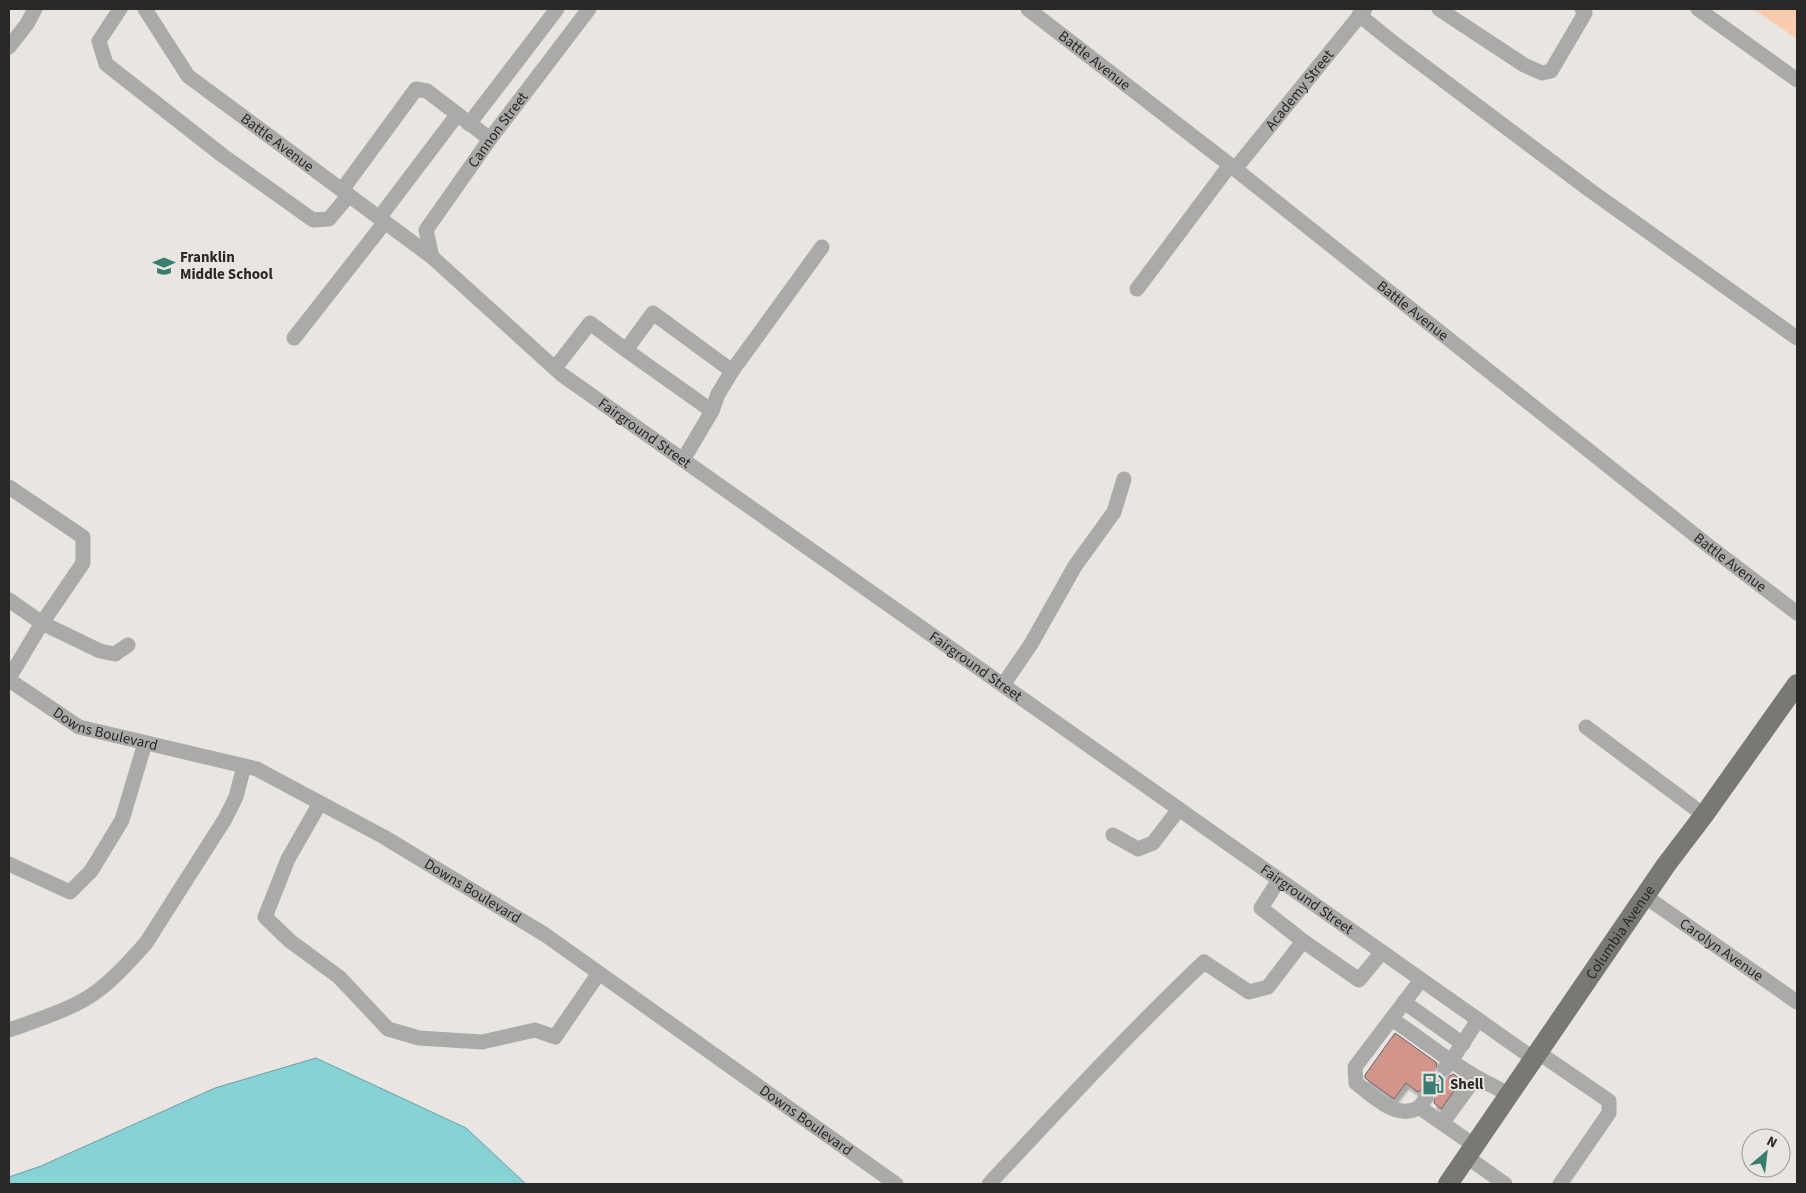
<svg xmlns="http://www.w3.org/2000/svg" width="1806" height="1193" font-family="'Source Sans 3',sans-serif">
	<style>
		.grass { fill: #f9ccae }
		.water { fill: #86d2d5; stroke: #6a9fa1 }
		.building { fill: #d2958b; stroke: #676362; filter: url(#shadow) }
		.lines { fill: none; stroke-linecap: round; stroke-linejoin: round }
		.minor-tunnel { stroke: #c2bfbd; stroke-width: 15; stroke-dasharray: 15 8; stroke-linecap: butt }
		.minor { stroke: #aaaaa8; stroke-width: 15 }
		.major { stroke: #787875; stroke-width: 20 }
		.labels { text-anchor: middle; stroke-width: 4; stroke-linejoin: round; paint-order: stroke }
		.street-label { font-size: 15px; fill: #2a2827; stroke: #e8e5e3 }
		.poi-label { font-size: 15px; font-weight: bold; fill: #2a2827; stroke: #e8e5e3; text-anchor: start }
	</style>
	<defs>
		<filter id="shadow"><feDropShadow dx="3" dy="5.5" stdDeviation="1" flood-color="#0004"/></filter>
	</defs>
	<rect width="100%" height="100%" fill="#e8e5e3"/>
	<path class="grass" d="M1753 9H1797V39Z"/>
	<path class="water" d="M316 1058 466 1128 526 1184H9V1177L41 1166 215 1088Z"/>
	<path class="building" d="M1395 1033 1437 1063 1436 1071 1439 1075 1448 1077 1453 1074 1462 1080 1441 1109 1434 1103 1435 1094 1428 1089H1422L1418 1092 1406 1083 1394 1099 1365 1078V1075Z"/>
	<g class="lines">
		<path class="minor-tunnel" d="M1426 1098 1445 1068"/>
		<g class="minor">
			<path d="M120 9 99 41 106 64 222 155 313 220 329 219 349 195"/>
			<path id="s1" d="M145 9 188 76 432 257 561 374 1534 1059"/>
			<path id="s2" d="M1028 9 1230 165 1710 547 1797 613"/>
			<path d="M1439 9 1524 65 1542 73 1551 71 1585 13 1582 9"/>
			<path d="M1698 9 1797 80"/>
			<path d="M1359 15 1395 44 1591 191 1797 338"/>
			<path d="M9 47 27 24 35 9"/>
			<path d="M469 124 557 9"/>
			<path id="s3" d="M1235 169 1365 9"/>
			<path d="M342 190 416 89 427 91 490 139"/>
			<path d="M379 218 457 115"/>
			<path id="s4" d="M432 257 426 230 490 139 589 9"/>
			<path d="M1137 289 1230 165"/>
			<path d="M294 338 385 222"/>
			<path d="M626 350 712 411"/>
			<path d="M555 368 590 323 626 350 653 313 732 371"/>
			<path d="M683 460 712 411 718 394 732 371 822 247"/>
			<path d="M9 487 83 537V563L42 623 100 651 115 654 128 645"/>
			<path d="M9 600 42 623 9 678"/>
			<path id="s5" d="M9 680 79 727 257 769 384 837 544 934 896 1184"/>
			<path d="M1003 685 1031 644 1075 566 1114 512 1124 479"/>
			<path d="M1586 727 1704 815"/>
			<path d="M320 803 288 859 265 917 290 941 339 977 388 1029 419 1038 482 1042 535 1030 555 1037 599 973"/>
			<path d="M1113 835 1138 849 1153 843 1179 809"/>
			<path d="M9 864 70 892 91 871 122 820 145 743"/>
			<path id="s6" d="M1646 897 1797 1002"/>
			<path d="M1303 941 1359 980 1382 952"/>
			<path d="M1421 980 1355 1067 1356 1083C1372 1095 1398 1122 1419 1107 1422 1105 1424 1100 1426 1098"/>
			<path d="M1404 1002 1463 1044"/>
			<path d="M1392 1019 1451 1061 1445 1068"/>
			<path d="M9 1030C37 1020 77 1008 100 989 117 976 132 959 146 943L225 819 236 797 244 766"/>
			<path d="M1539 1053 1609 1101V1113L1560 1184"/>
			<path d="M1476 1077 1451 1061 1478 1020"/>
			<path d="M1419 1107 1475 1146"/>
			<path d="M1443 1122 1476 1077 1510 1095"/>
			<path d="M1467 1157 1505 1184"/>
			<path d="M989 1184C1059 1109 1129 1033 1204 962L1249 992 1268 987 1303 941 1261 908 1279 880"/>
		</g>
		<path class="major" id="s7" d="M1448 1184 1666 865 1704 815 1797 684"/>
	</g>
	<defs>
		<g id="school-bare" transform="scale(1.725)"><path d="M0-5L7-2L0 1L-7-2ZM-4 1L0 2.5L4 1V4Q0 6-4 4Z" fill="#397d70" stroke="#e8e5e3" stroke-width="2.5" paint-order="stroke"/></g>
		<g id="fuel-bare" transform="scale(1.725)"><path d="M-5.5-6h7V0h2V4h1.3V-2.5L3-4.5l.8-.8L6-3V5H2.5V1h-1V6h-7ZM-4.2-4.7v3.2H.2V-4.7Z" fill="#397d70" stroke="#e8e5e3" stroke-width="2.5" paint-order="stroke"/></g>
	</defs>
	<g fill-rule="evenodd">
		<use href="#school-bare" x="164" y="266"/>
		<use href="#fuel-bare" x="1433" y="1084"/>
	</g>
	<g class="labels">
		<g class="street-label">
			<text dy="5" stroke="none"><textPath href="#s2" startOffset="84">Battle Avenue</textPath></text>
			<text dy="5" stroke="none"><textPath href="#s3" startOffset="102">Academy Street</textPath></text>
			<text dy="5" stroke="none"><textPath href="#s4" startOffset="151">Cannon Street</textPath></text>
			<text dy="5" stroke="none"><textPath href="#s1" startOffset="191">Battle Avenue</textPath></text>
			<text dy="5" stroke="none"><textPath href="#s2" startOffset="489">Battle Avenue</textPath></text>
			<text dy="5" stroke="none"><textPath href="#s1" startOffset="660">Fairground Street</textPath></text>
			<text dy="5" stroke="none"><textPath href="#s2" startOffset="894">Battle Avenue</textPath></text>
			<text dy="5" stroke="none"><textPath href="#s1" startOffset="1065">Fairground Street</textPath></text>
			<text dy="5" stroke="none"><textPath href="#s5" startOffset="110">Downs Boulevard</textPath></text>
			<text dy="5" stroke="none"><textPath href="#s5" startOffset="515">Downs Boulevard</textPath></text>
			<text dy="5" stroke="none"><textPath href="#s1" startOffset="1470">Fairground Street</textPath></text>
			<text dy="5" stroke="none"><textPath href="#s7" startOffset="305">Columbia Avenue</textPath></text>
			<text dy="5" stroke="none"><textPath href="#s6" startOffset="92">Carolyn Avenue</textPath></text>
			<text dy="5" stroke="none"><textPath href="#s5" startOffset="920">Downs Boulevard</textPath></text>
		</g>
		<g class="poi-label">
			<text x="180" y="262">Franklin<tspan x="180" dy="17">Middle School</tspan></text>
			<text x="1450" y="1089">Shell</text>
		</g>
	</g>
	<rect width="1806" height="1193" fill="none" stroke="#2a2827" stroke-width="20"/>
	<g transform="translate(1766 1153) rotate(28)"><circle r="24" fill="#e8e5e3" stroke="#9c9998"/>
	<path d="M0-4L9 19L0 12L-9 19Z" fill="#397d70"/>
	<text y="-8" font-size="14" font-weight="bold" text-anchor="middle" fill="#2a2827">N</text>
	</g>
</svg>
